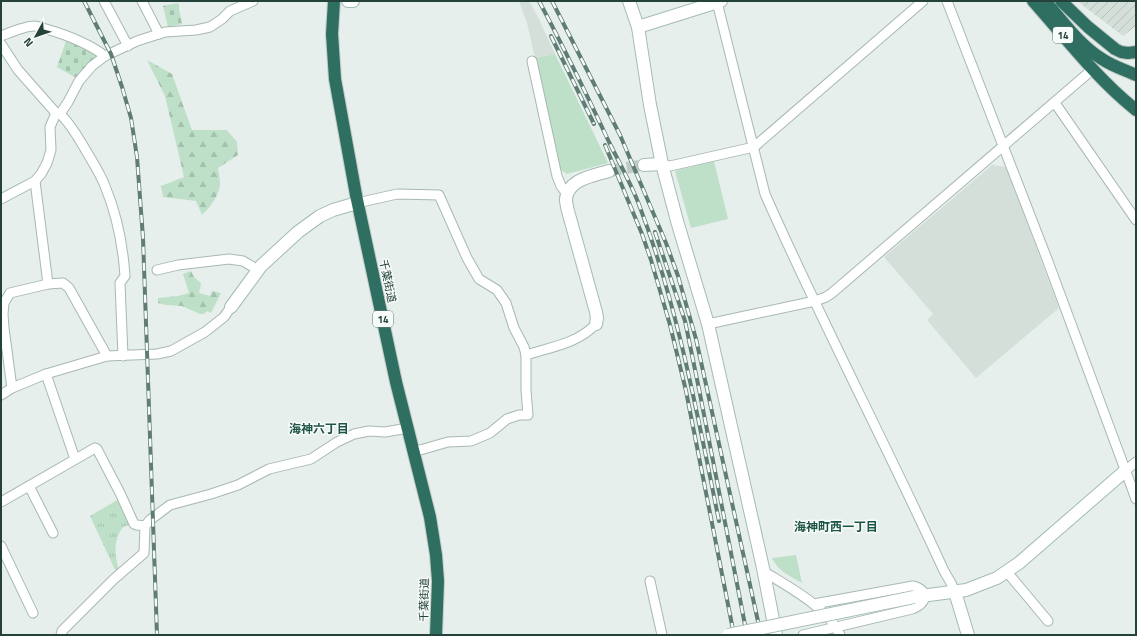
<svg xmlns="http://www.w3.org/2000/svg" width="1137" height="636" font-family="'Titillium Web','Noto Sans JP',sans-serif">
	<style>
		.built { fill: #d4dfda }
		.industrial { fill: url(#industrial-furrows) }
		.grass { fill: #bfe0c8 }
		.forest { fill: url(#forest-firs) }
		.cemetery { fill: url(#cemetery-stones) }
		.park { fill: url(#park-tufts) }
		.lines { fill: none; stroke-linecap: round; stroke-linejoin: round }
		.secondary-tunnel { stroke: #bfccc8; stroke-width: 12; stroke-dasharray: 12 6; stroke-linecap: butt }
		.street-casing { stroke: #a8b8b2; stroke-width: 11 }
		.secondary-casing { stroke: #a4bbb3; stroke-width: 14 }
		.highway-casing { stroke: #c2cac8; stroke-width: 14 }
		.street { stroke: #fff; stroke-width: 9 }
		.secondary { stroke: #fff; stroke-width: 12 }
		.highway { stroke: #2f6f62; stroke-width: 12 }
		.rail-casing { stroke: #5f7d75; stroke-width: 4 }
		.rail { stroke: #f7fbf9; stroke-width: 2.5; stroke-dasharray: 8; stroke-linecap: butt }
		.secondary-bridge-casing { stroke: #a4bbb3; stroke-width: 14; stroke-linecap: butt }
		.secondary-bridge { stroke: #fff; stroke-width: 12 }
		.labels { text-anchor: middle; stroke-width: 3; stroke-linejoin: round; paint-order: stroke }
		.shield { fill: #f7fbf9; stroke: #637a73; stroke-width: 1 }
		.shield-label { font-size: 10px; font-weight: bold; fill: #24423a }
		.street-label { font-size: 11px; fill: #24423a; stroke: #f7fbf9 }
		.neighbourhood-label { font-size: 12px; font-weight: bold; fill: #1f5548; stroke: #f7fbf9 }
	</style>
	<defs>
		<pattern id="industrial-furrows" width="10" height="10" patternUnits="userSpaceOnUse"><rect width="10" height="10" fill="#d4dfda"/><path d="M-1 1l2-2M0 10L10 0M9 11l2-2" fill="none" stroke="#b6c1bc"/></pattern>
		<pattern id="forest-firs" width="22" height="20" patternUnits="userSpaceOnUse"><rect width="22" height="20" fill="#bfe0c8"/><path d="M5 1l3.5 6h-7zM16 11l3.5 6h-7z" fill="#a4c1ad"/></pattern>
		<pattern id="cemetery-stones" width="16" height="16" patternUnits="userSpaceOnUse"><rect width="16" height="16" fill="#bfe0c8"/><path d="M2 7V4a2 2 0 0 1 4 0v3zM10 15v-3a2 2 0 0 1 4 0v3z" fill="#a4c1ad"/></pattern>
		<pattern id="park-tufts" width="24" height="20" patternUnits="userSpaceOnUse"><rect width="24" height="20" fill="#bfe0c8"/><path d="M3 7l-1-3M5 7V3M7 7l1-3M15 17l-1-3M17 17v-4M19 17l1-3" fill="none" stroke="#a4c1ad"/></pattern>
	</defs>
	<rect width="100%" height="100%" fill="#e6efeb"/>
	<g class="built">
		<path d="M519 1H529L538 17 555 54 535 58 527 23Z"/>
		<path d="M992 165 1006 167 1059 308 976 378 927 320 933 314 884 257Z"/>
	</g>
	<path class="industrial" d="M1077 1H1136V26L1123 36Z"/>
	<g class="grass">
		<path d="M555 54 608 163 567 174 559 169 535 58Z"/>
		<path d="M714 161 728 219 691 228 675 171Z"/>
		<path d="M796 555 802 583C790 576 778 571 772 558Z"/>
	</g>
	<g class="forest">
		<path d="M147 60 172 74 192 130H227L237 142 238 155 218 168C219 174 220 179 220 185 219 195 210 208 202 215L196 201 163 197 161 186 184 177 165 96Z"/>
		<path d="M191 271 194 277 201 283 199 293 210 296 212 291 221 293 211 313 207 311 204 314H200L182 306 166 305 158 303V298L178 296 189 293 183 274Z"/>
	</g>
	<g class="cemetery">
		<path d="M178 3 182 24 168 27 163 6Z"/>
		<path d="M66 41 101 55 78 79 57 67Z"/>
	</g>
	<path class="park" d="M119 499 131 524 123 527C113 540 114 557 120 572L117 574 90 516Z"/>
	<g class="lines">
		<path class="secondary-tunnel" d="M609 171 644 165"/>
		<g class="street-casing">
			<g id="street">
				<path d="M104 1 128 46"/>
				<path d="M142 1 159 34"/>
				<path d="M947 1 1047 259 1136 499"/>
				<path d="M717 2 765 194C821 321 886 444 944 571L951 583 955 592"/>
				<path d="M1 36C9 33 25 26 34 26 38 26 42 28 46 29 67 35 88 43 105 56"/>
				<path d="M1 44 18 70 56 113 60 114C70 123 78 137 85 149 92 161 100 173 105 186 117 215 123 246 125 276L120 283 123 356"/>
				<path d="M532 61 557 176 561 186 567 194"/>
				<path d="M1055 103 1136 220"/>
				<path d="M60 114 68 102 79 81 92 66 105 56 137 41 165 32 196 30 210 27 222 19 230 11 253 1"/>
				<path d="M662 164 670 166 754 147 923 1"/>
				<path d="M35 181 48 284"/>
				<path d="M1 199 35 181 41 174 47 163 51 150 50 127 56 113"/>
				<path d="M357 203 397 194 439 195 467 258 479 279 497 290 506 303 514 328 524 347 526 355"/>
				<path d="M157 270 178 265 229 259 243 261 258 270"/>
				<path d="M708 324 815 301 826 297 832 293 1093 69"/>
				<path d="M46 374 75 459"/>
				<path d="M12 388 4 328 3 314 4 303 10 293 48 284 63 283 69 288 107 356"/>
				<path d="M1 395 12 388 46 374 107 356 157 354 171 351 205 332 224 317 231 307"/>
				<path d="M413 451 420 450 448 442 471 441 490 433 507 419 519 415H528L526 390V355C551 347 577 344 596 324"/>
				<path d="M1125 471 1136 462"/>
				<path d="M29 486 53 533"/>
				<path d="M1 502 95 448 97 449 120 493 134 524 137 525 145 526"/>
				<path d="M1 546 33 613"/>
				<path d="M763 571C787 586 829 608 840 635"/>
				<path d="M1007 572 1048 621"/>
				<path d="M650 581 662 635"/>
				<path d="M61 635 62 631 114 579 144 553 145 526 150 520 170 505 211 494 238 485 269 469 311 459 337 442 354 434 369 431 385 432 408 428"/>
				<path d="M803 635 912 609C920 606 923 603 926 595 922 590 919 587 913 586L814 604"/>
			</g>
		</g>
		<g class="secondary-casing">
			<g id="secondary">
				<path d="M348 1H353"/>
				<path d="M629 1 638 27 650 105 662 164 677 221 708 324 763 568 776 635"/>
				<path d="M638 27 721 1"/>
				<path d="M644 165 662 164"/>
				<path d="M231 307 261 266 298 232 320 216 333 210 357 203"/>
				<path d="M596 324 597 318 596 312 568 211C567 207 566 203 566 199 568 179 593 176 609 171"/>
				<path d="M955 592 968 635"/>
				<path d="M914 597 966 590 997 578 1019 563 1125 471"/>
			</g>
		</g>
		<g class="highway-casing">
			<g id="highway">
				<path d="M334 1 332 34 335 79 356 195 396 382 430 517 436 555 438 581 436 635"/>
				<path d="M1033 1C1066 38 1097 79 1136 110"/>
				<path d="M1045 1C1063 21 1079 45 1102 59 1112 66 1125 70 1136 75"/>
				<path d="M1061 1 1088 27 1115 49 1121 52 1128 53 1136 52"/>
			</g>
		</g>
		<use href="#street" class="street"/>
		<use href="#secondary" class="secondary"/>
		<use href="#highway" class="highway"/>
		<g class="rail-casing">
			<g id="rail">
				<path d="M84 1 111 54 122 87 131 118 137 157 143 238 157 635"/>
				<path d="M539 1C564 48 587 95 609 142 619 162 630 182 638 202 678 306 697 413 719 521"/>
				<path d="M552 1 620 135 666 243 678 276 696 339 761 635"/>
				<path d="M551 36 594 124"/>
				<path d="M605 145 642 234 651 260 670 325 686 391 734 635"/>
				<path d="M655 232 685 321 699 389 747 635"/>
			</g>
		</g>
		<use href="#rail" class="rail"/>
		<g class="secondary-bridge-casing">
			<path id="secondary-bridge" d="M728 635 914 597"/>
		</g>
		<use href="#secondary-bridge" class="secondary-bridge"/>
	</g>
	<g class="labels">
		<g class="shield">
			<rect x="1053" y="27" width="20" height="16" rx="3"/>
			<rect x="373" y="311" width="20" height="16" rx="3"/>
		</g>
		<g class="shield-label">
			<text x="1063" y="39">14</text>
			<text x="383" y="323">14</text>
		</g>
		<g class="street-label">
			<text transform="translate(388 281) rotate(78)" y="4">千葉街道</text>
			<text transform="translate(424 600) rotate(-89)" y="4">千葉街道</text>
		</g>
		<g class="neighbourhood-label">
			<text x="319" y="433">海神六丁目</text>
			<text x="836" y="531">海神町西一丁目</text>
		</g>
	</g>
	<rect width="1137" height="636" fill="none" stroke="#24423a" stroke-width="4"/>
	<g transform="translate(36 36) rotate(230)" stroke="#f7fbf9" stroke-width="3" paint-order="stroke">
	<path d="M0-3L7 15L0 10L-7 15Z" fill="#24423a"/>
	<text y="-6" font-size="11" font-weight="bold" text-anchor="middle" fill="#24423a">N</text>
	</g>
</svg>
